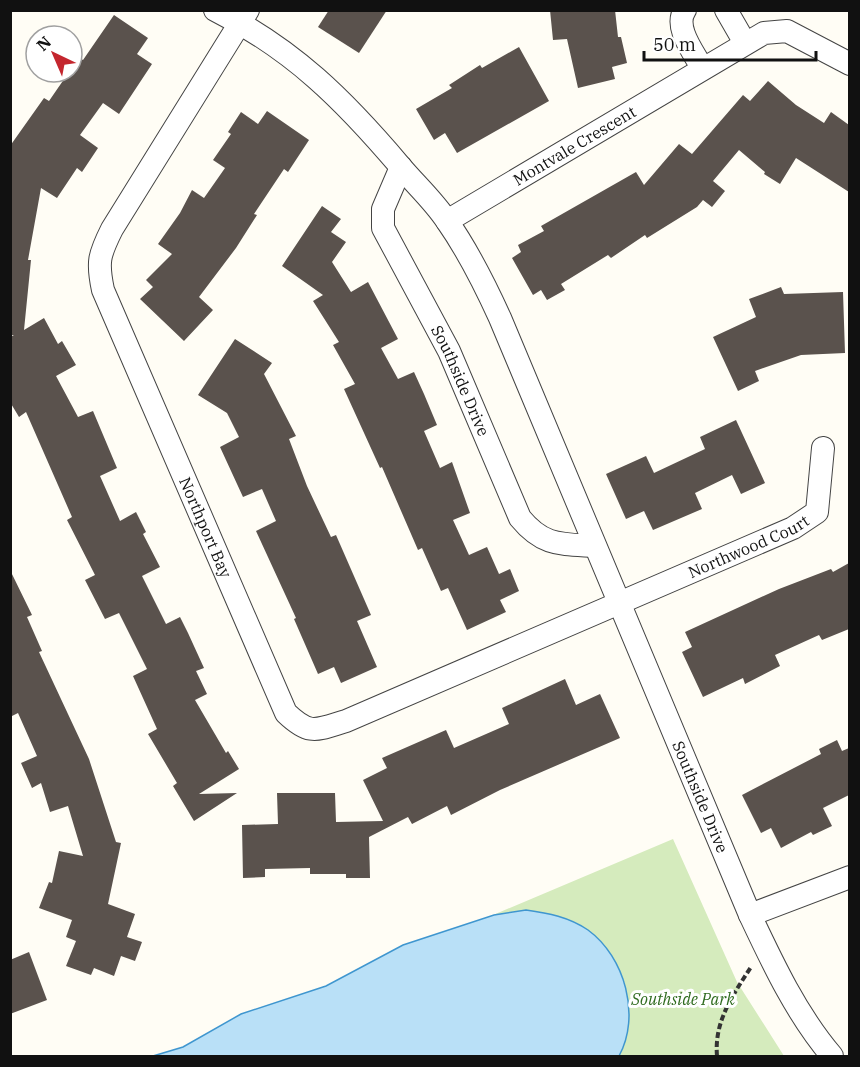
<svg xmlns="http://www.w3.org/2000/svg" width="860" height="1067" font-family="'IBM Plex Serif',serif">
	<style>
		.green { fill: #d5ebbd }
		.water { fill: #b9e0f7; stroke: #3f96cf; stroke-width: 1.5 }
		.building { fill: #5a524d }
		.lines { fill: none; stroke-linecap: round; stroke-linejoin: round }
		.minor-casing { stroke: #444; stroke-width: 24 }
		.path { stroke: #333; stroke-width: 4; stroke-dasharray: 6 3; stroke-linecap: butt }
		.minor { stroke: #fff; stroke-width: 22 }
		.labels { text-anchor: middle; stroke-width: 6; stroke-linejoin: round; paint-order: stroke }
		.street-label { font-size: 16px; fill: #111; stroke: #fff }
		.park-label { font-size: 16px; font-style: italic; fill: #2f6b1f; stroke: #fff }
	</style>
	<rect width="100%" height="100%" fill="#fffdf5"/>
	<path class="green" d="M673 839 737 982 784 1056H619L623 1049 625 984 611 954 588 931 526 910 493 915Z"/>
	<path class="water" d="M526 910C548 913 569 917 588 930 625 957 641 1016 619 1056H153L183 1047 241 1014 326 986 403 945 494 915Z"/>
	<g class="building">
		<path d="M329 10H387L359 53 318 27Z"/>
		<path d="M550 10H615L618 37H621L627 63 612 67 615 79 578 88 567 39 553 40Z"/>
		<path d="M114 15 148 38 137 54 152 64 119 114 103 103 80 135 98 148 82 172 77 168 57 198 41 188 28 260H31L24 330 44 318 58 344 62 341 76 365 56 376 78 417 93 411 117 468 100 476 120 521 136 512 146 532 143 534 160 567 142 576 166 624 180 617 188 633 204 668 196 671 207 694 195 700 226 753 228 751 239 769 199 794 237 793 194 821 173 786 177 783 148 734 157 729 133 676 147 669 119 613 105 619 85 580 95 575 67 520 72 517 26 412 19 417 10 402V337L14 335H10V146L44 98 49 101 69 72H72L79 58 83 60Z"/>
		<path d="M519 47 549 101 457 153 445 133 434 140 416 109 452 88 449 85 480 65 482 68Z"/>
		<path d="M768 81 796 105 824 123 831 112 849 125V192L796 158 780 184 764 174 765 172 739 150 713 181 725 191 712 207 703 200 697 207 647 238 645 235 611 258 608 255 561 284 565 290 547 300 541 290 533 295 512 258 521 252 518 245 544 231 541 226 636 172 644 185 679 144 692 154 743 95 750 101Z"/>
		<path d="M267 111 309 140 288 172 284 169 254 214 257 215 236 248 199 297 213 310 184 341 140 299 153 287 146 280 172 254 158 244 180 213 192 190 204 198 225 168 213 160 231 134 228 132 241 112 258 124Z"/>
		<path d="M322 206 341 219 331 232 346 242 332 262 351 292 368 282 398 339 381 348 398 379 414 372 424 394 437 425 424 431 440 468 452 462 470 513 453 520 469 555 487 547 499 574 510 569 519 591 500 600 506 612 467 630 448 588 441 591 422 548 418 550 382 467 380 468 344 389 355 384 333 345 339 342 313 301 323 295 282 266Z"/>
		<path d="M781 287 784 294 843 292 845 353 801 355 755 371 759 381 738 391 713 337 756 317 749 299Z"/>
		<path d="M235 339 272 363 264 374 296 436 289 439 307 486 331 537 336 535 371 615 357 621 377 667 341 683 334 667 318 674 294 619 296 618 256 531 276 521 262 489 243 497 220 447 239 437 227 413 198 395Z"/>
		<path d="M736 420 765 483 741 494 732 475 695 493 702 509 653 530 644 511 626 519 606 474 646 456 654 473 705 449 700 437Z"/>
		<path d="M849 563V629L822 640 819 635 775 655 780 666 745 684 743 678 703 697 682 652 692 647 685 632 779 589 831 569 833 572Z"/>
		<path d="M10 570 32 615 27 617 42 651 39 652 89 759 116 842 121 843 108 904 135 914 127 937 142 942 135 961 121 956 114 976 94 968 91 975 66 966 76 941 66 937 72 920 39 908 49 882 52 883 59 851 83 856 68 806 50 812 41 783 32 788 21 763 37 756 18 713 10 717Z"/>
		<path d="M565 679 576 705 600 694 620 738 500 790 451 815 447 806 412 824 408 817 369 837 370 878H346V874H310V868L265 869V877L243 878 242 825 278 824 277 793H335L336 822 383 821 363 780 387 768 382 758 446 730 454 748 509 724 502 708Z"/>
		<path d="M837 740 842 751 849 748V795L823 808 832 826 813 835 811 832 781 848 771 828 761 833 742 795 821 754 819 749Z"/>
		<path d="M29 952 47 1000 10 1014V960Z"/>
	</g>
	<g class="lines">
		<g class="minor-casing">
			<g id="minor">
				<path id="s1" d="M215 10C293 49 344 100 400 166 415 184 434 201 447 221 468 251 485 285 500 318L750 915C773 964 797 1015 832 1056"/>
				<path id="s2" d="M248 10 112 229C99 255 97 262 103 290L286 713C310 736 316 730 346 721L793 528 817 512 823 448"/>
				<path d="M685 10C673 27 695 54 702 68"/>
				<path d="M726 10 745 43"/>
				<path id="s3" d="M401 167 383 209V228L449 351 520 518C543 546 560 544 594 546"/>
				<path id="s4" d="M447 221 764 33 787 31 850 64"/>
				<path d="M750 915 850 877"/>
			</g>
		</g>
		<path class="path" d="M717 1056C714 1021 733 995 751 967"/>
		<use href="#minor" class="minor"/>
	</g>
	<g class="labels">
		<g class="street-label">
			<text dy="6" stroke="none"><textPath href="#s4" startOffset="148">Montvale Crescent</textPath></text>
			<text dy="6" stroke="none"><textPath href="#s3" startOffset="236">Southside Drive</textPath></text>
			<text dy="6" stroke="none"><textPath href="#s2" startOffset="580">Northport Bay</textPath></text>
			<text dy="6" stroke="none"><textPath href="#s2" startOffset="1287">Northwood Court</textPath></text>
			<text dy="6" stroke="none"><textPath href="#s1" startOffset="946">Southside Drive</textPath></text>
		</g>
		<g class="park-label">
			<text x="683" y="1005">Southside Park</text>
		</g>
	</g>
	<rect width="860" height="1067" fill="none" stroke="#111111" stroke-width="24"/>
	<g transform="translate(54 54) rotate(316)"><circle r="28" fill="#ffffff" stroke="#a0a0a0" stroke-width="1.5"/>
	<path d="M0-4.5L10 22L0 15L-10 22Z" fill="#c4262e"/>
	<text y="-9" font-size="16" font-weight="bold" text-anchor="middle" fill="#111111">N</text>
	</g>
	<path d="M644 51v9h172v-9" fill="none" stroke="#111111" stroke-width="3"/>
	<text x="653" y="51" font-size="18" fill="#111111" stroke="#ffffff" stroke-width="4.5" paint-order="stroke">50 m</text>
</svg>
